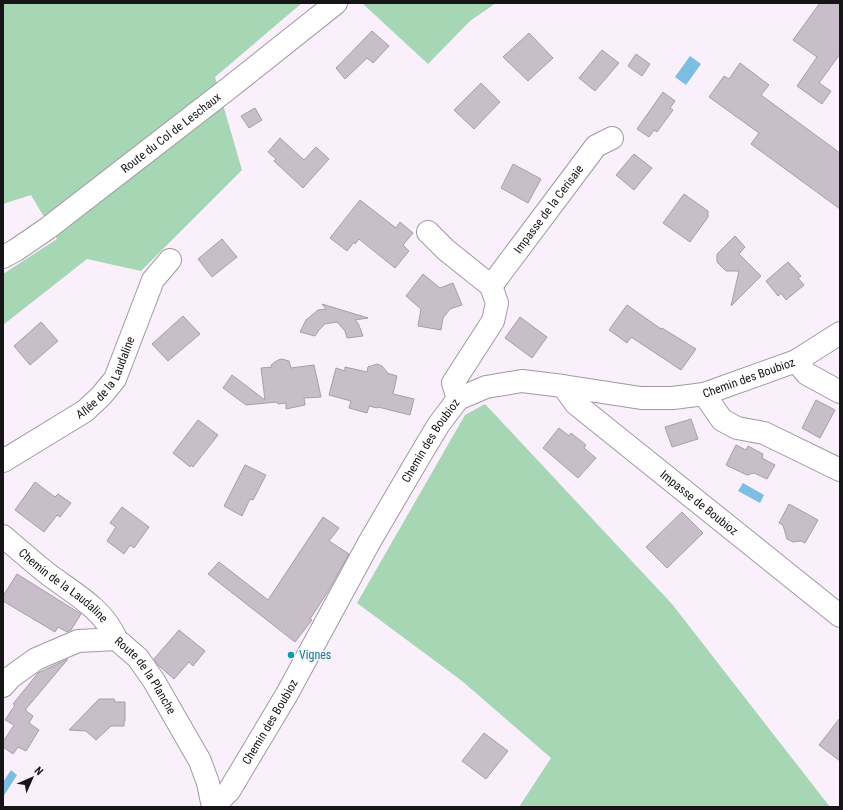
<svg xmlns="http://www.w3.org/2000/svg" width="843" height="810" font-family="'Roboto Condensed',sans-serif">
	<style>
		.green { fill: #a6d6b4 }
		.water { fill: #7dbde1 }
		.building { fill: #c7beca; stroke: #a79ea9 }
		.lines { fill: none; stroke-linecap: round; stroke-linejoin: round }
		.minor-casing { stroke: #a098a3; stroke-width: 24 }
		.secondary-casing { stroke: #a098a3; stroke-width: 24 }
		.minor { stroke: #fff; stroke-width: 22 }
		.secondary { stroke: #fff; stroke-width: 22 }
		.culture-dot { fill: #0f9aa8; stroke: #f9f0fc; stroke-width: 1.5 }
		.labels { text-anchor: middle; stroke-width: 3; stroke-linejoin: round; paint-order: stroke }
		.street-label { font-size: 12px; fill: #171418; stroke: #f9f0fc }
		.culture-label { font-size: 12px; fill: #0d838f; stroke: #f9f0fc; text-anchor: start }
	</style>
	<rect width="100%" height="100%" fill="#f9f0fc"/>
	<g class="green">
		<path d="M3 3H302L215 77 242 170 141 271 87 259 3 325V274L57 239 31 195 3 204Z"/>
		<path d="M362 3H496L470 21 428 64Z"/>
		<path d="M485 404 672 604 830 807H519L551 758 462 681 357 603 465 415Z"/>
	</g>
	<g class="water">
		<path d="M690 56 701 64 686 85 675 77Z"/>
		<path d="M743 483 764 495 760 503 738 491Z"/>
		<path d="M11 770 17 775 3 797V782Z"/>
	</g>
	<g class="building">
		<path d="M820 3H840V54L819 83 831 91 822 104 797 86 817 57 793 40Z"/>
		<path d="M372 31 389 46 373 63 367 58 345 79 336 68Z"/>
		<path d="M529 33 553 58 528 81 503 57Z"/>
		<path d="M602 50 619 63 595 91 579 78Z"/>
		<path d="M636 54 650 64 642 76 628 66Z"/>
		<path d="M740 63 769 85 761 95 840 153V209L751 144 759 133 709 97 724 76 729 79Z"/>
		<path d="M481 83 500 102 474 129 454 110Z"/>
		<path d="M663 92 675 101 670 108 673 110 657 132 654 130 649 137 637 129Z"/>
		<path d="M255 108 262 120 249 128 241 116Z"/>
		<path d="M280 138 304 160 316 147 329 159 303 188 274 161 276 159 268 152Z"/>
		<path d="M634 154 652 168 634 190 616 175Z"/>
		<path d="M513 164 541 179 528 203 501 188Z"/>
		<path d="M684 194 708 211V217L690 242 663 223Z"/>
		<path d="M360 200 396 228 400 222 413 233 403 245 409 251 395 268 359 239 355 244 354 242 347 251 330 238Z"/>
		<path d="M735 236 745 247 739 254 761 276 731 306 739 271H726L717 262V254Z"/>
		<path d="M222 239 237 257 212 277 198 259Z"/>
		<path d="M788 262 801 276 798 278 804 285 786 300 781 293 778 296 766 281Z"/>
		<path d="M423 274 440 288 453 283 462 305 450 309 443 318 441 330 418 326 421 309 406 296Z"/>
		<path d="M322 304 368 318 355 320 358 323 363 336 347 338 345 331 337 322 325 324 319 330 315 336 300 332 306 320 318 310 326 309Z"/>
		<path d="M627 305 661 329 662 328 696 349 681 370 631 337 627 343 609 330Z"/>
		<path d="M183 316 200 334 168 361 152 344Z"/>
		<path d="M520 317 547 337 532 358 505 338Z"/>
		<path d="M41 322 58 341 30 365 14 346Z"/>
		<path d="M282 359 289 361 291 368 314 365 321 397 304 398 305 405 286 409V403L278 404 277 402 246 405 223 388 232 375 265 400 261 368 272 367 271 365 278 360Z"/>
		<path d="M377 364 382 366 387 372V373L397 376 393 394 414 399 410 415 378 407 377 408 369 406 367 413 349 408 351 401 329 395 336 368 345 371V367L367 372 368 367Z"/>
		<path d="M816 400 835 410 820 438 802 428Z"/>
		<path d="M691 419 698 439 672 447 665 427Z"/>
		<path d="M198 420 218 435 193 467 191 465 190 467 173 453Z"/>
		<path d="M559 428 569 436 571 433 586 445 584 448 596 458 578 478 543 448Z"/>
		<path d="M736 445 746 450 748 446 763 454 762 458 775 465 767 479 754 473 747 475 726 465Z"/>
		<path d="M245 465 266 475 253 500 250 499 242 516 224 506Z"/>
		<path d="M35 482 55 497 58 494 71 503 60 517 57 515 44 532 15 510Z"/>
		<path d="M789 504 818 520 805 543 801 541 793 542 787 539 783 525 779 523Z"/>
		<path d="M122 507 149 527 134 548 130 545 124 554 107 541 116 527 110 523Z"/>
		<path d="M682 512 703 533 667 568 646 547Z"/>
		<path d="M323 517 339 528 329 541 349 554 327 593 310 619 312 620 295 642 208 574 219 562 268 600Z"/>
		<path d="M17 574 81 614 71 630 67 632 58 627 55 632 3 601V596Z"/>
		<path d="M179 630 205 651 193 666 189 662 174 679 158 665 154 659Z"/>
		<path d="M68 659 25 710 33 716 29 723 39 730 26 751 18 747 13 754 3 747V742L14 725 5 720 15 705 13 704 38 673Z"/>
		<path d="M99 699H114L115 702H125V721H124V726H111L96 740 86 731 69 730Z"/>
		<path d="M840 718V761L819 745Z"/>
		<path d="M484 733 508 751 486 779 462 761Z"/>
	</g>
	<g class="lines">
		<g class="minor-casing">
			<g id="minor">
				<path d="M428 232 446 250 491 286 497 303 493 321 453 383 458 399"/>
				<path id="s1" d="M491 286 596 146 612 138"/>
				<path d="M796 361 807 374 840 392"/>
				<path id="s2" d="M563 386 576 404 840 616"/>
				<path d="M704 394 722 420 737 428 764 433 840 470"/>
				<path id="s3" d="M3 461 85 411 101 396 115 379 153 280 170 260"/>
				<path id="s4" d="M3 536C18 549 33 562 48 574 73 593 104 609 116 639"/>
				<path id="s5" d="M3 686 11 677 36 659 78 641 116 639 138 658 154 681 200 761 208 783 213 807"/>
				<path id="s6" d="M213 807 229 791 287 694 370 541 418 459 439 424 458 399 486 387 522 381 563 386 641 398H673L704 394 796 361 840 333"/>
			</g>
		</g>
		<g class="secondary-casing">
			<g id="secondary">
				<path id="s7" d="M3 257 16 250 48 228 229 88 336 3"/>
			</g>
		</g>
		<use href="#minor" class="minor"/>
		<use href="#secondary" class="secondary"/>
	</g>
	<circle class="culture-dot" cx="291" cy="655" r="4"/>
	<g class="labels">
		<g class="street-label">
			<text dy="4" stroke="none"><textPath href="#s7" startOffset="209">Route du Col de Leschaux</textPath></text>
			<text dy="4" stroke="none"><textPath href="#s1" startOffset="96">Impasse de la Cerisaie</textPath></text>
			<text dy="4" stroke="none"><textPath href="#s3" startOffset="136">Allée de la Laudaline</textPath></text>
			<text dy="4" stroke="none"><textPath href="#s6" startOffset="775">Chemin des Boubioz</textPath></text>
			<text dy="4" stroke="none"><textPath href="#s6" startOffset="427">Chemin des Boubioz</textPath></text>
			<text dy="4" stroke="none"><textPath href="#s2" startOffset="180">Impasse de Boubioz</textPath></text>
			<text dy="4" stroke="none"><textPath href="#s4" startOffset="78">Chemin de la Laudaline</textPath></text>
			<text dy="4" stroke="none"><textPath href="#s5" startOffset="174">Route de la Planche</textPath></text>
			<text dy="4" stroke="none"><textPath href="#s6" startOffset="103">Chemin des Boubioz</textPath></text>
		</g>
		<g class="culture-label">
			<text x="299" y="659">Vignes</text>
		</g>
	</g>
	<rect width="843" height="810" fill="none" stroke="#171418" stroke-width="8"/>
	<g transform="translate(32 778) rotate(45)" stroke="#f9f0fc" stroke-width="3" paint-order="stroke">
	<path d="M0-3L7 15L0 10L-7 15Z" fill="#171418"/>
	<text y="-6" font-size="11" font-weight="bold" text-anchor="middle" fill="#171418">N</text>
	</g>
</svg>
